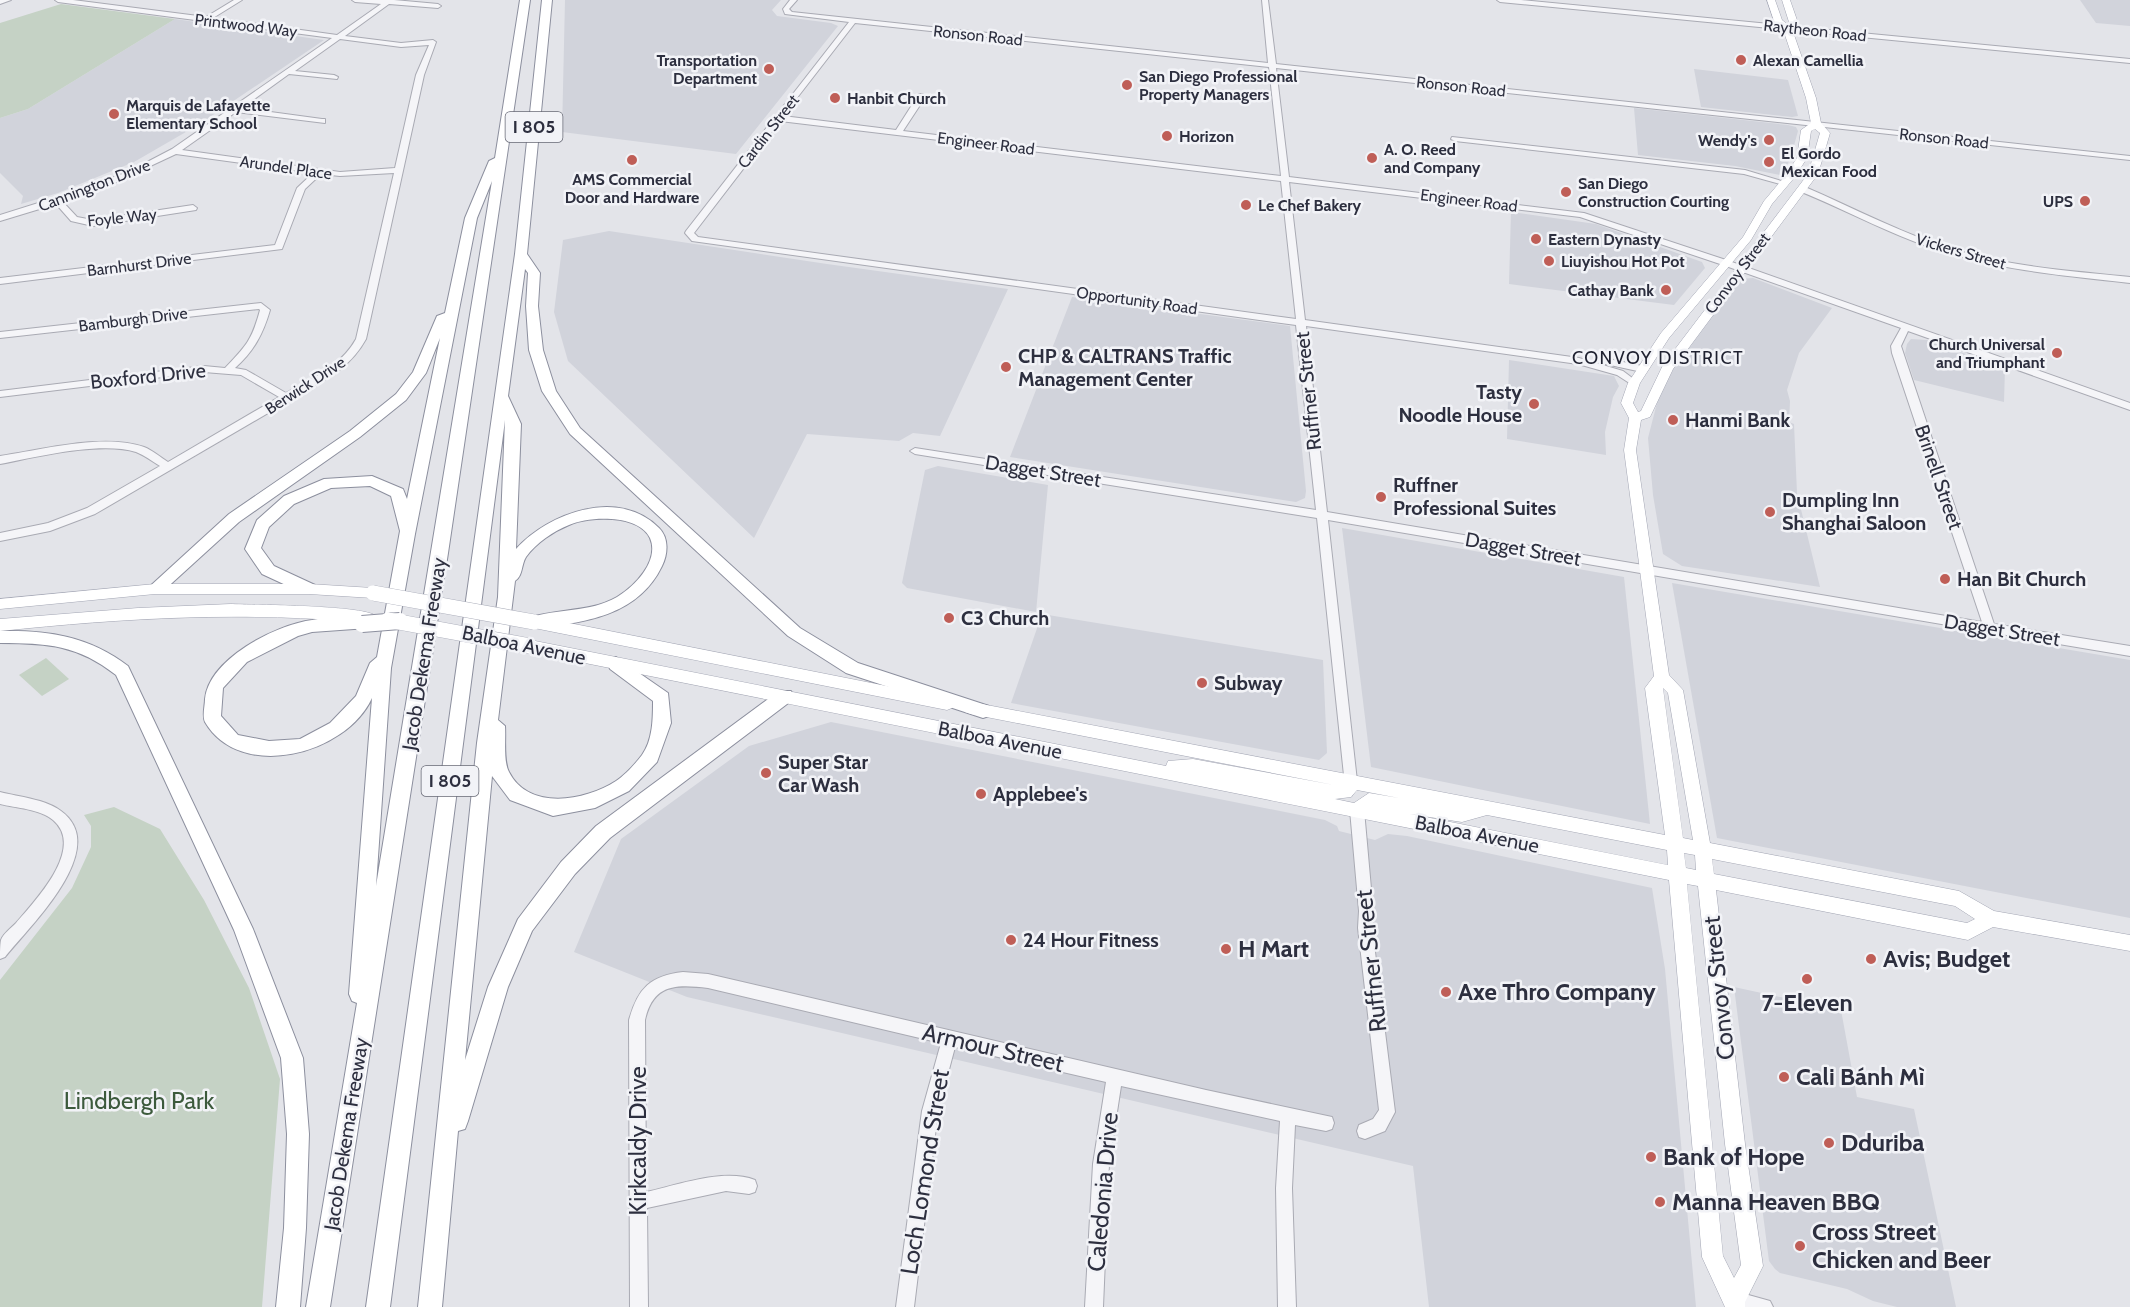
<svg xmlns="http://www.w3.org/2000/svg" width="2130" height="1307" font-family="Cabin,sans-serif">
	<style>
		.built { fill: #d1d3db }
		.green { fill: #c5d2c5 }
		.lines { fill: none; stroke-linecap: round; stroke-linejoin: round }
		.minor-casing { stroke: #a9aab3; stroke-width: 2 }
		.major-casing { stroke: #a3a6b4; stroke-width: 1 }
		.highway-casing { stroke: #8c8f9e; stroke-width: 2 }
		.minor { fill: #f5f5f8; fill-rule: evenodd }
		.major { fill: #fff; fill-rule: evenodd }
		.highway { fill: #fff; fill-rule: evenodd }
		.major-bridge-casing { stroke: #a3a6b4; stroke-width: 16; stroke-linecap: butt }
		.highway-bridge-casing { stroke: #8c8f9e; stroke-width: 18; stroke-linecap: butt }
		.major-bridge { stroke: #fff; stroke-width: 15 }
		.highway-bridge { stroke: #fff; stroke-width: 16 }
		.poi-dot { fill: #bf5e57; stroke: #f2f3f7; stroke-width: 2 }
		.labels { text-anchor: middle; stroke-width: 5; stroke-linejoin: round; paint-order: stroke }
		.far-street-label { font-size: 16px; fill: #2d2f3f; stroke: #f2f3f7 }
		.far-poi-label { font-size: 16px; font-weight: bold; fill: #2d2f3f; stroke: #f2f3f7; text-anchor: start }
		.shield { fill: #f2f3f7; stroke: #686a76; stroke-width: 1.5 }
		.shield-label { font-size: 18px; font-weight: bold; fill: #2d2f3f }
		.far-quarter-label { font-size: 18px; letter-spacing: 1.5px; fill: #1f2130; stroke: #f2f3f7 }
		.poi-label { font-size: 20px; font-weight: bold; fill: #2d2f3f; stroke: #f2f3f7; text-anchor: start }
		.street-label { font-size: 20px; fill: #2d2f3f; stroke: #f2f3f7 }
		.near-poi-label { font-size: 24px; font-weight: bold; fill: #2d2f3f; stroke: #f2f3f7; text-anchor: start }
		.near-street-label { font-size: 24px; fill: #2d2f3f; stroke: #f2f3f7 }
		.near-park-label { font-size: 24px; fill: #3c5a3c; stroke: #f2f3f7 }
	</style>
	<rect width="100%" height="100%" fill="#e3e4e9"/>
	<g class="built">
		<path d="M565 0H781L772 10 777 16 831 23 838 26 736 154 562 132Z"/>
		<path d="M2080 0H2130V26L2096 23Z"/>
		<path d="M175 19 324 40 198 125 134 162 58 193 21 204 23 196 0 173V118L28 109Z"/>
		<path d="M1694 69 1788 80 1798 116 1792 117 1701 107Z"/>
		<path d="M1634 108 1788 125 1796 127 1798 131 1790 160 1780 175 1735 166 1638 155Z"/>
		<path d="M1511 212 1596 224 1702 262 1705 268 1674 305 1509 284Z"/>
		<path d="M609 231 827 264 1008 289 940 436 913 433 899 441 807 434 754 538 568 361 554 312 563 240Z"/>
		<path d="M1753 278 1832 308 1799 353 1787 390 1790 401 1789 422 1794 424 1797 493 1820 587 1682 566 1663 554 1653 495 1648 438 1658 399 1671 368 1740 279Z"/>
		<path d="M1072 297 1290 326 1306 491 1305 498 1296 502 1010 457Z"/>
		<path d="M1911 339 1927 340 2005 368 2004 402 1914 380 1905 353 1907 344Z"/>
		<path d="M1509 360 1614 376 1619 386 1613 397 1605 432 1606 455 1507 439Z"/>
		<path d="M938 466 1048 485 1036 612 907 588 902 583 925 470Z"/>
		<path d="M1342 528 1624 577 1650 824 1371 767Z"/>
		<path d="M1672 583 2130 660V918L1717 838Z"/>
		<path d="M1042 614 1323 660 1327 753 1319 760 1011 703Z"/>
		<path d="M831 722 1325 820 1337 826 1339 831 1375 840 1388 834 1407 836 1652 888 1665 969 1696 1307H1429L1413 1166 687 997 574 952 621 839 749 746Z"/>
		<path d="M1734 987 1841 1010 1857 1097 1914 1109 1956 1307H1897L1873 1301 1847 1289 1780 1273 1775 1269 1769 1261Z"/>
	</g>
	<g class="green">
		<path d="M61 4 175 19 28 109 0 118V23Z"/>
		<path d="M46 658 69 679 42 696 19 675Z"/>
		<path d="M114 807 160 829 204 900 249 988 280 1079 262 1307H0V980L72 888 91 847V826L84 815Z"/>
	</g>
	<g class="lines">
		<g class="minor-casing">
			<g id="minor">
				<path d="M0 0H11L0 4Z"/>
				<path d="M55 0H73L206 17 234 0H242L213 18 337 35 381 4 355 2 352 0H394L438 4 441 6 438 8 389 4 345 36 401 43 433 40 436 42 424 75 366 339C349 370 322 381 293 398V401L287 402 95 514 50 531 0 541V533L48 523 87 508 160 466C152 461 144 455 136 452 100 441 37 457 0 464V456C42 450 103 433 144 447 152 450 160 457 168 462L279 397 241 375 204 372 0 397V391L204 366 225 368C246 346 252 340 260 310L259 309 0 338V332L261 303 270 310C263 334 254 351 235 368L246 370 286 393C313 378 341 366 356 339L394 173 340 176 321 174 305 189 282 249 0 284V278L275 245 297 188 313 173 176 154 114 183 63 202 77 217 93 220 193 205 197 208 196 210 93 226 71 221 56 204 0 221V215L86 188 130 171 172 149 332 38 58 2ZM340 39 401 47 429 45 416 75 395 168 340 172 182 150 236 112 325 123V119H322L242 108 289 74 337 79 338 77 334 75 295 71Z"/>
				<path d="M790 0H797L789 9 792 12 1268 63 1262 0H1268L1276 64 2130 156V160L1276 68 1289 177 1584 213 1729 261 2130 403V410L1908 331 1901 346 1994 624 2130 646V656L1328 520 1357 781 1355 785 1350 787 1345 785 1317 518 915 454 910 451 915 448 1316 510 1296 325 692 241 685 233 686 231 849 22 785 14 783 9ZM855 23 1269 67 1281 176 903 131 926 96 922 94H919L896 130 783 116ZM780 121 1281 181 1296 319 698 237 694 233ZM1289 182 1580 217 1723 265 1901 328 1891 346 1892 353 1982 622 1327 512 1306 326 1578 364 1617 375 1634 386 1639 383 1623 371 1579 358 1305 320Z"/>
				<path d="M1497 0H1521L2130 59V63L1500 2Z"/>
				<path d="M1452 137 1745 170 1788 183 1784 185 1744 174 1455 141 1451 139Z"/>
				<path d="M1799 187H1805C1854 208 1902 234 1953 249 2010 267 2071 271 2130 277V283C2069 276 2007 271 1948 253 1896 238 1849 211 1799 191Z"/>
				<path d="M1604 358 1642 366 1647 369 1642 372 1601 363 1599 361Z"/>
				<path d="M0 792C20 797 45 799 61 811 112 848 30 926 5 957L0 959C0 953 0 945 1 940 3 934 11 928 16 923 35 901 86 848 53 820 40 809 16 808 0 804Z"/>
				<path d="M1357 804 1362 806 1364 810 1373 911 1372 928 1395 1112 1385 1131 1365 1139 1359 1137 1357 1131 1359 1125 1373 1119 1379 1110 1358 928 1359 911 1350 810 1352 806Z"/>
				<path d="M683 972 708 974 1206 1090 1332 1117 1334 1123 1332 1129 1326 1131 1295 1125 1292 1188 1296 1307H1278L1276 1188 1280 1121 1121 1086 1109 1164 1103 1307H1085L1093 1164 1106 1082 955 1047 938 1111 914 1307H896L922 1111 941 1043 708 988C676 984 653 984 645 1020L646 1192C678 1185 724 1168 755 1180L757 1186 755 1192 749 1194 726 1191 647 1208 648 1307H630L629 1020C638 988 650 976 683 972Z"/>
				<path d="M1734 1291 1770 1301 1773 1307H1730L1725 1300 1728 1294Z"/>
			</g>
		</g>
		<g class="major-casing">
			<g id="major">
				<path d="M1767 0H1775L1782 20 1787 24 1789 22 1782 0H1790L1798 23 1792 29 1816 98 1821 123 1830 133 1818 174 1673 369 1650 417 1641 420 1636 450 1669 675 1683 690 1710 843 1959 891 1994 911 2130 935V951L1993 927 1968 940 1716 890 1745 1144 1763 1266 1745 1302V1307H1725L1702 1257 1669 880 530 652 525 650 523 646 525 642 530 640 1166 766 1168 761 1193 759 1334 785 971 714 965 712 963 708 965 704 971 702 1665 835 1645 688 1654 676 1624 450 1629 418 1621 403 1628 383 1661 333 1743 237 1764 201 1785 176 1797 158 1801 130 1811 123 1806 98 1783 29 1774 21ZM1815 129 1820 133 1808 174 1663 365 1641 411 1638 412 1633 403 1640 383 1669 338 1751 240 1772 204 1794 178 1807 158 1811 131ZM1663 688 1668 693 1693 840 1683 838ZM1357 790 1399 798 1369 793 1354 803 1335 799 1351 797ZM1410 814 1462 822 1487 815 1667 850 1668 865ZM1684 853 1695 855 1696 870 1686 868ZM1712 859 1955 906 1975 919 1967 923 1714 874ZM1687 884 1698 886 1725 1144 1741 1265 1734 1278 1723 1256Z"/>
				<path d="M155 584H309L373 588 380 593 373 598 309 594H155L0 609V599Z"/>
				<path d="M231 604C251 605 370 605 377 617L370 623C246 611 124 618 0 631V619L138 608Z"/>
				<path d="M534 616 947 698 952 700 955 704 952 708 947 710 534 628 527 622Z"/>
			</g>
		</g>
		<g class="highway-casing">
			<g id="highway">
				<path d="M520 0H530L448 553 330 1307H306L357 1003 352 1001 349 994 372 698C346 755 240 782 205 722 202 716 205 706 205 699 209 659 275 625 312 620 328 617 346 618 362 618L368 620 370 624 368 628 312 632 298 636 247 662 223 688 221 716 238 735 269 741 300 739 330 723 356 696 370 663 377 657 400 531 391 496 370 486 331 488 294 504 269 527 261 548 274 566 315 585 317 589 315 593H303L262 574 245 549 257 520 284 496 324 479 372 476 403 489 407 499 440 338 426 373 406 400 360 437 239 522 161 593H149L147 589 229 514 350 431 396 394 413 372 437 316 445 313 465 218 489 161 495 158ZM492 181 376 886 391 668 415 534 477 218Z"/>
				<path d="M542 0H552L527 254 540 273 538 306 543 350 556 391 580 428 800 628 858 663 989 706 992 711 989 716 983 718 846 673 788 636 570 434 542 391 529 350 526 306 528 273 525 269 508 396 521 424 516 549C548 513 619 487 659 528 669 538 668 554 662 566 638 616 584 623 534 628L526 622 528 618C558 608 589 613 617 597 634 587 660 561 650 538 638 514 589 516 569 525 554 531 536 543 526 557 521 565 523 576 515 581L498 720 505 726C506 739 503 761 509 772 529 811 585 801 616 781 625 775 636 763 642 755 653 740 653 718 653 701L610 669 608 664 610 659 616 657 668 693 671 723 657 762 629 791 595 808 553 816 510 800 492 776 465 1060 488 987 518 919 561 862 596 826 779 691H791L793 696 791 701 610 838 575 874 532 931 508 987 468 1121 465 1129 458 1131 442 1307H418L477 743 498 597 505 420 390 1307H366L515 254Z"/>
				<path d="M0 631C48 630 89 636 128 666L253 929 303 1058 309 1134 306 1228 300 1307H276L284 1228 287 1134 281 1058 234 930 116 675C78 645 47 643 0 643Z"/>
			</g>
		</g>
		<use href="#minor" class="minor"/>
		<use href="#major" class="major"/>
		<use href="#highway" class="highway"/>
		<g class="major-bridge-casing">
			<g id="major-bridge">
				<path d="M373 593 534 622"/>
				<path d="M388 620 530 646"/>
			</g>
		</g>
		<g class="highway-bridge-casing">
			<path id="highway-bridge" d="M362 624 400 621"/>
		</g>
		<use href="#major-bridge" class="major-bridge"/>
		<use href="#highway-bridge" class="highway-bridge"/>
	</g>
	<g class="poi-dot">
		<circle cx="1741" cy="60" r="6"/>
		<circle cx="769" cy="69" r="6"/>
		<circle cx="1127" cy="85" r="6"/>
		<circle cx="835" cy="98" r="6"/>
		<circle cx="114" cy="114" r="6"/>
		<circle cx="1167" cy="136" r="6"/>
		<circle cx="1769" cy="140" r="6"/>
		<circle cx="1372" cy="158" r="6"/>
		<circle cx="632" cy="160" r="6"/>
		<circle cx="1769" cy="162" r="6"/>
		<circle cx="1566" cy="192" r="6"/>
		<circle cx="2085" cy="201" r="6"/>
		<circle cx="1246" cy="205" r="6"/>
		<circle cx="1536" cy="239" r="6"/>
		<circle cx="1549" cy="261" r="6"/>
		<circle cx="1666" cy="290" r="6"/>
		<circle cx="2057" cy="353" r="6"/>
		<circle cx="1006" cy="367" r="6"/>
		<circle cx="1534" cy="404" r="6"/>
		<circle cx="1673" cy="420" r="6"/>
		<circle cx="1381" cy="497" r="6"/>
		<circle cx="1770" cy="512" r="6"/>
		<circle cx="1945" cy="579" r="6"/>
		<circle cx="949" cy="618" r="6"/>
		<circle cx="1202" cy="683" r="6"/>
		<circle cx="766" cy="773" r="6"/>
		<circle cx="981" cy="794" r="6"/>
		<circle cx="1011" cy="940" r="6"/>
		<circle cx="1226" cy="949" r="6"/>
		<circle cx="1871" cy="959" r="6"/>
		<circle cx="1807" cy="979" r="6"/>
		<circle cx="1446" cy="992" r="6"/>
		<circle cx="1784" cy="1077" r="6"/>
		<circle cx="1829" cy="1143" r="6"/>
		<circle cx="1651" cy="1157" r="6"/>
		<circle cx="1660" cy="1202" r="6"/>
		<circle cx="1800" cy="1246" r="6"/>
	</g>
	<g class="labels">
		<g class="far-street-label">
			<text transform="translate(246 25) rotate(7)" y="6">Printwood Way</text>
			<text transform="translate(1815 30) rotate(6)" y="6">Raytheon Road</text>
			<text transform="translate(978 35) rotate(6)" y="6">Ronson Road</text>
			<text transform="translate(1461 86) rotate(6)" y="6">Ronson Road</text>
			<text transform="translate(768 131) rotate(-52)" y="6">Cardin Street</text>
			<text transform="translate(1944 138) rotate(6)" y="6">Ronson Road</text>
			<text transform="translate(986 143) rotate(7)" y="6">Engineer Road</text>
			<text transform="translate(286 167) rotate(8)" y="6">Arundel Place</text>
			<text transform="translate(94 185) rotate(-21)" y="6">Cannington Drive</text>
			<text transform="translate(1469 200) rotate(7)" y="6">Engineer Road</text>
			<text transform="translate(122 217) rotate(-6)" y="6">Foyle Way</text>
			<text transform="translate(1961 251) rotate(16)" y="6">Vickers Street</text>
			<text transform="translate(139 264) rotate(-7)" y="6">Barnhurst Drive</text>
			<text transform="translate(1737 273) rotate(-53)" y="6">Convoy Street</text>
			<text transform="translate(1137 300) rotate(8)" y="6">Opportunity Road</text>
			<text transform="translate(133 319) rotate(-7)" y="6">Bamburgh Drive</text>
			<text transform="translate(305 385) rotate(-33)" y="6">Berwick Drive</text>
		</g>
		<g class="far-poi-label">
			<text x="757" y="66" text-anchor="end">Transportation<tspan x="757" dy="18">Department</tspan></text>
			<text x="1753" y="66">Alexan Camellia</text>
			<text x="1139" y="82">San Diego Professional<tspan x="1139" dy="18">Property Managers</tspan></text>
			<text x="847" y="104">Hanbit Church</text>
			<text x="126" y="111">Marquis de Lafayette<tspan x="126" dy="18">Elementary School</tspan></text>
			<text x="1179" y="142">Horizon</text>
			<text x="1757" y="146" text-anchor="end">Wendy's</text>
			<text x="1384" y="155">A. O. Reed<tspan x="1384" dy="18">and Company</tspan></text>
			<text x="1781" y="159">El Gordo<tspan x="1781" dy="18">Mexican Food</tspan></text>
			<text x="632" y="185" text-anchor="middle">AMS Commercial<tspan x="632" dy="18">Door and Hardware</tspan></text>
			<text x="1578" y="189">San Diego<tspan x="1578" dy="18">Construction Courting</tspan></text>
			<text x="2073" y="207" text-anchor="end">UPS</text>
			<text x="1258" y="211">Le Chef Bakery</text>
			<text x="1548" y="245">Eastern Dynasty</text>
			<text x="1561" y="267">Liuyishou Hot Pot</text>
			<text x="1654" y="296" text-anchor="end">Cathay Bank</text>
			<text x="2045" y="350" text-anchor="end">Church Universal<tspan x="2045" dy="18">and Triumphant</tspan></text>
		</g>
		<g class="shield">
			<rect x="505.5" y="112" width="57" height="30" rx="4.5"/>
			<rect x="421.5" y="766" width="57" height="30" rx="4.5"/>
		</g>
		<g class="shield-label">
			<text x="534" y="133">I 805</text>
			<text x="450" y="787">I 805</text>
		</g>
		<g class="far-quarter-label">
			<text x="1658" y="364">CONVOY DISTRICT</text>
		</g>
		<g class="poi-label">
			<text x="1018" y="363">CHP &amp; CALTRANS Traffic<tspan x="1018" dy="23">Management Center</tspan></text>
			<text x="1522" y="399" text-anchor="end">Tasty<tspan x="1522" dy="23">Noodle House</tspan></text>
			<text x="1685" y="427">Hanmi Bank</text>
			<text x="1393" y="492">Ruffner<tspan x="1393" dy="23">Professional Suites</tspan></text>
			<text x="1782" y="507">Dumpling Inn<tspan x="1782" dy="23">Shanghai Saloon</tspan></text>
			<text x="1957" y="586">Han Bit Church</text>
			<text x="961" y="625">C3 Church</text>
			<text x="1214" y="690">Subway</text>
			<text x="778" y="769">Super Star<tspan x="778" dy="23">Car Wash</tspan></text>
			<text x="993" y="801">Applebee's</text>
			<text x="1023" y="947">24 Hour Fitness</text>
		</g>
		<g class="street-label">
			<text transform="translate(148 376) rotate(-6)" y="7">Boxford Drive</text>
			<text transform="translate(1308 391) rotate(-96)" y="7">Ruffner Street</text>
			<text transform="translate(1043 471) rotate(9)" y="7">Dagget Street</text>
			<text transform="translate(1939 477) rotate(71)" y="7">Brinell Street</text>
			<text transform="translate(1523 549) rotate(10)" y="7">Dagget Street</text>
			<text transform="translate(2002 630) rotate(9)" y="7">Dagget Street</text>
			<text transform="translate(524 645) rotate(12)" y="7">Balboa Avenue</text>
			<text transform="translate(424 654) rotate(-81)" y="7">Jacob Dekema Freeway</text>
			<text transform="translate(1000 740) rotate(11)" y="7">Balboa Avenue</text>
			<text transform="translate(1477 834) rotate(11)" y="7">Balboa Avenue</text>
			<text transform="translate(346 1134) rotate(-81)" y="7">Jacob Dekema Freeway</text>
		</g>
		<g class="near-poi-label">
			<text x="1238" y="957">H Mart</text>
			<text x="1883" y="967">Avis; Budget</text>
			<text x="1458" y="1000">Axe Thro Company</text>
			<text x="1807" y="1011" text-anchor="middle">7-Eleven</text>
			<text x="1796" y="1085">Cali Bánh Mì</text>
			<text x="1841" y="1151">Dduriba</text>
			<text x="1663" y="1165">Bank of Hope</text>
			<text x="1672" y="1210">Manna Heaven BBQ</text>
			<text x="1812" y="1240">Cross Street<tspan x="1812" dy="28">Chicken and Beer</tspan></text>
		</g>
		<g class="near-street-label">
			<text transform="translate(1371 961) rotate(-96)" y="8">Ruffner Street</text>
			<text transform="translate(1719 988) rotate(-96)" y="8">Convoy Street</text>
			<text transform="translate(993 1048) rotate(13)" y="8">Armour Street</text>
			<text transform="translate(638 1141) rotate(-90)" y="8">Kirkcaldy Drive</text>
			<text transform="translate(925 1172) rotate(-81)" y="8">Loch Lomond Street</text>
			<text transform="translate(1103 1192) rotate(-85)" y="8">Caledonia Drive</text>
		</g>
		<g class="near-park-label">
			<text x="139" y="1109">Lindbergh Park</text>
		</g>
	</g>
</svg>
